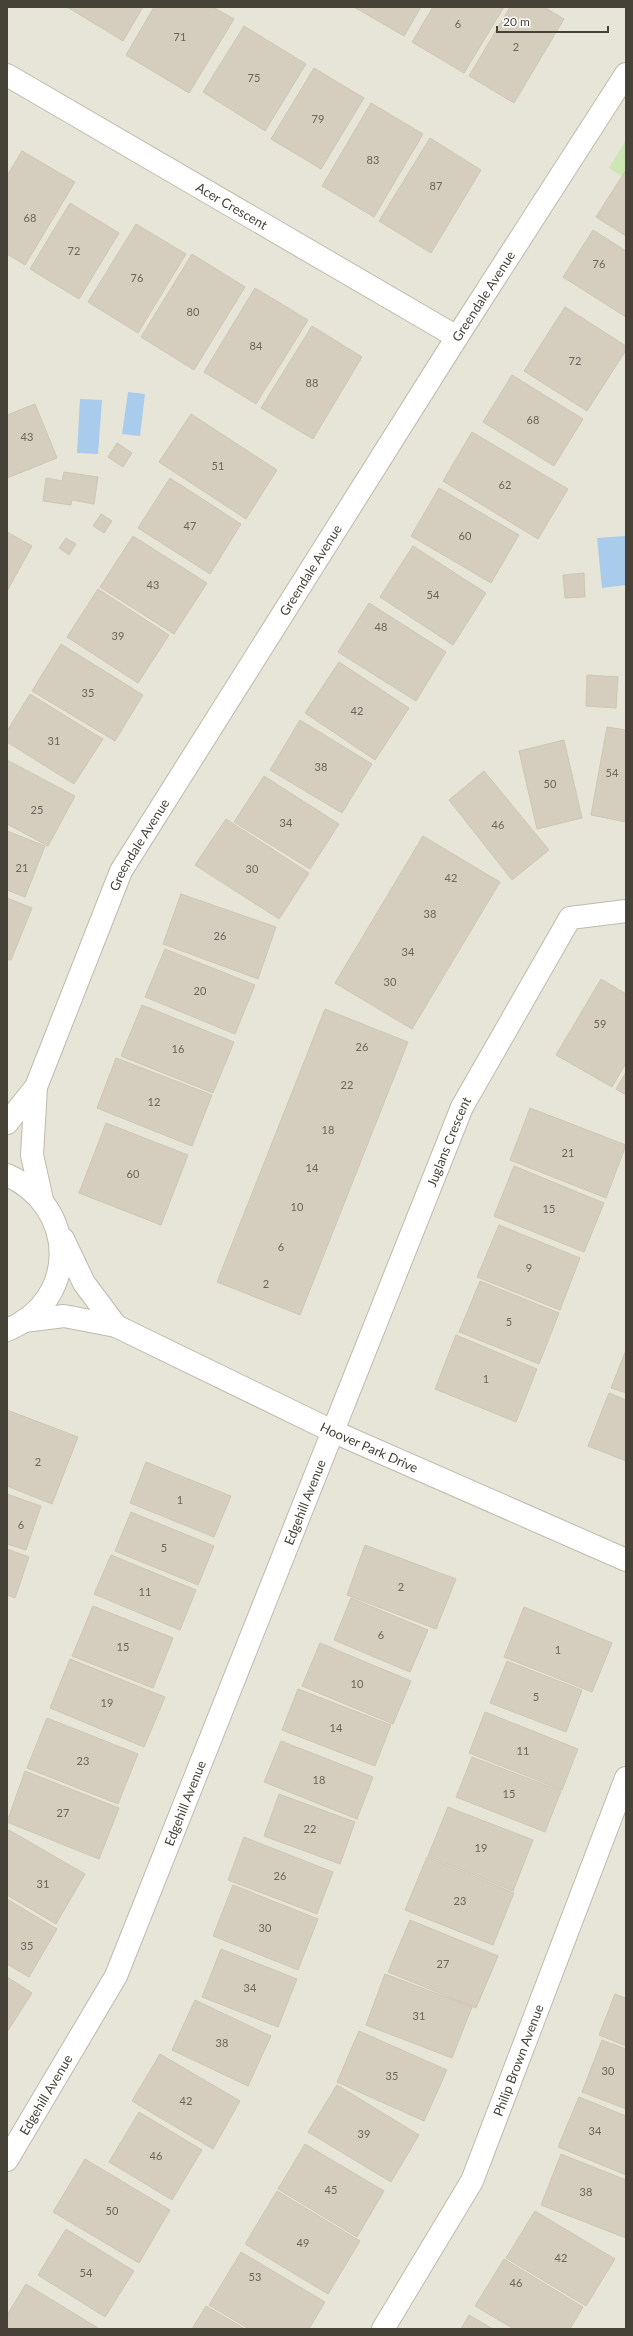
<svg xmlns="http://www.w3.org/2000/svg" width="633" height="2336" font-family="Lato,sans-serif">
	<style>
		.residential { fill: #e7e4d8 }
		.green { fill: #cce6b4 }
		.water { fill: #a9cced }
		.building { fill: #d5cebf; stroke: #cfc6b3 }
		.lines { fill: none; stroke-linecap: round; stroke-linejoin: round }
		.minor-casing { stroke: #bfbaac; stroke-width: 24 }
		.minor { stroke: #fff; stroke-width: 22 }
		.labels { text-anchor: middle; stroke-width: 3.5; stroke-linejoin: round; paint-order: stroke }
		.number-label { font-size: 11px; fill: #6a655a }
		.street-label { font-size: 13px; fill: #474238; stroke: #fff }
	</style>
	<rect width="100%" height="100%" fill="#f4f1e9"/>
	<rect class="residential" x="7" y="7" width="619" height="2322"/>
	<path class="green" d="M626 140V179L609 168Z"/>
	<g class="water">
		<path d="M128 392 145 394 140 436 122 434Z"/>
		<path d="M80 399 102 400 98 454 77 453Z"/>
		<path d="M625 536 626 585 602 588 597 538Z"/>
	</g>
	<g class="building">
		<path d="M67 7H143L123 41Z"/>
		<path d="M154 7H213L234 19 189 93 126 55Z"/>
		<path d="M354 7H421L404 36Z"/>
		<path d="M433 7H504L464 73 412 42Z"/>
		<path d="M510 7H544L564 19 514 103 469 76Z"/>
		<path d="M244 26 306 64 265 131 203 92Z"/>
		<path d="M314 68 364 98 321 169 271 139Z"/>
		<path d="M371 103 423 134 374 217 322 186Z"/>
		<path d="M430 138 481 170 431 253 379 221Z"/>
		<path d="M22 151 75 182 25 265 7 254V176Z"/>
		<path d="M626 170V236L596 217Z"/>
		<path d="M70 203 119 233 79 299 30 269Z"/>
		<path d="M136 224 186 254 138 333 88 302Z"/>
		<path d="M593 230 626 251V317L563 277Z"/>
		<path d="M192 254 245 287 194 370 141 337Z"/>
		<path d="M255 288 308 320 256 404 204 372Z"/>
		<path d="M565 307 626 346V350L587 411 524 371Z"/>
		<path d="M312 326 362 357 313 439 261 408Z"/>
		<path d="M512 375 583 419 554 466 483 422Z"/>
		<path d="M35 404 57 458 7 478V415Z"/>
		<path d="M191 414 277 470 246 519 159 462Z"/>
		<path d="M472 432 568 489 538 539 443 481Z"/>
		<path d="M117 443 132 453 123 467 108 457Z"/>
		<path d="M64 472 98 477 94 504 72 500 71 505 43 501 46 478 62 481Z"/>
		<path d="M170 478 241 524 210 574 138 528Z"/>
		<path d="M439 488 519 535 491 583 411 536Z"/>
		<path d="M101 514 112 521 104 533 93 526Z"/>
		<path d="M7 532 32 546 7 591Z"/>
		<path d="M133 536 207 583 174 634 100 587Z"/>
		<path d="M66 538 76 544 69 555 59 548Z"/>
		<path d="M413 546 486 593 453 645 380 597Z"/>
		<path d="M584 573 585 597 565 598 563 575Z"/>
		<path d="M98 589 169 635 138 683 67 637Z"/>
		<path d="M369 603 446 652 416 701 338 652Z"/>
		<path d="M61 644 143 695 115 741 32 691Z"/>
		<path d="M339 662 409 708 375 760 305 713Z"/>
		<path d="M587 675 618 677 616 708 586 706Z"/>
		<path d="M30 694 103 739 74 784 7 742V731Z"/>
		<path d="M300 720 372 764 342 813 270 770Z"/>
		<path d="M607 727 626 730V822L591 815Z"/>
		<path d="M564 740 582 818 537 829 519 751Z"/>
		<path d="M7 760 75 796 48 846 7 824Z"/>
		<path d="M484 771 549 850 512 880 449 800Z"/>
		<path d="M264 776 339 824 310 869 234 822Z"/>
		<path d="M226 819 309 873 279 919 195 865Z"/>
		<path d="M7 831 45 846 25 897 7 890Z"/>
		<path d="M423 836 500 882 412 1029 335 983Z"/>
		<path d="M181 894 276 927 258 979 163 944Z"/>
		<path d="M7 898 32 908 11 960 7 959Z"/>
		<path d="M165 949 255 985 235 1034 145 997Z"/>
		<path d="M601 979 626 994V1063L612 1087 556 1055Z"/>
		<path d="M142 1005 234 1042 213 1093 121 1056Z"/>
		<path d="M325 1009 408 1042 300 1315 217 1282Z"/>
		<path d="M116 1058 212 1095 192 1146 97 1108Z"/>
		<path d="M626 1072V1095L616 1089Z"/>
		<path d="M530 1108 626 1145 606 1198 510 1160Z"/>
		<path d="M106 1123 188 1155 161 1225 79 1193Z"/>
		<path d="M514 1166 604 1203 584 1252 494 1216Z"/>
		<path d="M499 1225 580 1258 560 1310 477 1277Z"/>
		<path d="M480 1281 559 1313 539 1364 459 1332Z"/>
		<path d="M456 1335 537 1369 516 1422 435 1389Z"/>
		<path d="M626 1350V1393L611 1388Z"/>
		<path d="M609 1393 626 1400V1461L588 1446Z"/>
		<path d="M7 1410 78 1437 52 1504 7 1486Z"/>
		<path d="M146 1462 231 1496 214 1537 130 1503Z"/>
		<path d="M7 1494 41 1506 26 1550 7 1544Z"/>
		<path d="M131 1512 214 1546 198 1585 115 1551Z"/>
		<path d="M365 1545 456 1579 436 1629 347 1595Z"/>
		<path d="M7 1549 29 1557 15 1598 7 1595Z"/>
		<path d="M111 1555 196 1590 180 1630 94 1594Z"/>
		<path d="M351 1598 428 1630 410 1672 334 1640Z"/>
		<path d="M93 1606 173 1638 153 1688 72 1656Z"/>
		<path d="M524 1607 612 1643 592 1692 504 1657Z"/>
		<path d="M320 1643 411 1681 393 1724 302 1686Z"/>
		<path d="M70 1659 165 1697 144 1747 50 1708Z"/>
		<path d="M507 1661 582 1690 566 1732 490 1703Z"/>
		<path d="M298 1689 391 1725 375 1766 282 1730Z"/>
		<path d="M485 1712 578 1749 562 1790 469 1753Z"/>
		<path d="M47 1718 138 1754 118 1804 27 1768Z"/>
		<path d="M281 1741 373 1777 357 1819 264 1782Z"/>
		<path d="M472 1757 561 1791 545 1832 456 1797Z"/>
		<path d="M25 1771 119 1808 99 1859 7 1822Z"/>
		<path d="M279 1794 355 1822 340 1864 264 1836Z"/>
		<path d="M448 1807 533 1840 513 1891 428 1856Z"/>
		<path d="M9 1830 85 1874 56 1924 7 1895V1833Z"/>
		<path d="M244 1837 333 1872 317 1914 228 1880Z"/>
		<path d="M427 1857 514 1893 493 1945 405 1910Z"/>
		<path d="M233 1885 318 1919 298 1970 213 1936Z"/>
		<path d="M7 1899 57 1929 29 1977 7 1964Z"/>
		<path d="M410 1920 498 1956 476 2008 388 1972Z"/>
		<path d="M221 1949 297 1979 278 2027 202 1997Z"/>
		<path d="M385 1974 472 2007 452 2058 366 2025Z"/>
		<path d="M7 1977 32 1993 7 2032Z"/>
		<path d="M615 1994 626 1998V2046L599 2035Z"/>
		<path d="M195 2000 271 2036 248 2086 172 2050Z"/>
		<path d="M359 2031 447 2070 424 2121 337 2082Z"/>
		<path d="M602 2040 626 2049V2109L582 2092Z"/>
		<path d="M160 2054 240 2101 213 2149 132 2101Z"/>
		<path d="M337 2085 419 2135 391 2182 308 2132Z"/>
		<path d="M579 2097 626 2116V2175L558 2147Z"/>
		<path d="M139 2112 202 2150 172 2200 109 2162Z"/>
		<path d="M305 2144 384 2191 357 2237 278 2189Z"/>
		<path d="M561 2154 626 2180V2238L541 2205Z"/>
		<path d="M85 2159 170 2210 139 2263 53 2212Z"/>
		<path d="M277 2191 360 2241 328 2294 245 2244Z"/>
		<path d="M535 2211 615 2259 586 2306 506 2258Z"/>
		<path d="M66 2229 134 2271 105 2317 38 2275Z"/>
		<path d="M241 2252 325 2302 309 2329H249L209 2305Z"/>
		<path d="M504 2259 583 2307 570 2329H514L475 2306Z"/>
		<path d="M26 2284 98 2328 97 2329H7V2315Z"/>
		<path d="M206 2306 245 2329H192Z"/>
		<path d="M469 2315 493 2329H461Z"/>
	</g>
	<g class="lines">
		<g class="minor-casing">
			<g id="minor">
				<path id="s1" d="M7 75 457 337"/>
				<path d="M36 1087 32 1155 42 1200"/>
				<path id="s2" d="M7 1123 36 1087 121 871 457 337 626 74"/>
				<path d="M7 1175C77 1206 80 1300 7 1330"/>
				<path d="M63 1239 84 1283 116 1326"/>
				<path id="s3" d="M24 1321 64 1316 116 1326 332 1431 626 1560"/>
				<path id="s4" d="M7 2160 116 1976 462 1107 570 918 626 911"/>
				<path id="s5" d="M383 2329 472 2181 626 1778"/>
			</g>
		</g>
		<use href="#minor" class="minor"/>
	</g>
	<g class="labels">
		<g class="number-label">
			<text x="458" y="28">6</text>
			<text x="180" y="41">71</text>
			<text x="516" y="51">2</text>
			<text x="254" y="82">75</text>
			<text x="318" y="123">79</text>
			<text x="373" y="164">83</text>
			<text x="436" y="190">87</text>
			<text x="30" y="222">68</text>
			<text x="74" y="255">72</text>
			<text x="599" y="268">76</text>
			<text x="137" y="282">76</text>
			<text x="193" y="316">80</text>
			<text x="256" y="350">84</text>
			<text x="575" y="365">72</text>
			<text x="312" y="387">88</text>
			<text x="533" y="424">68</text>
			<text x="27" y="441">43</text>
			<text x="218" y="470">51</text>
			<text x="505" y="489">62</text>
			<text x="190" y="530">47</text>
			<text x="465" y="540">60</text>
			<text x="153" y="589">43</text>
			<text x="433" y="599">54</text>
			<text x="381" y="631">48</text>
			<text x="118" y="640">39</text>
			<text x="88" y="697">35</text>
			<text x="357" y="715">42</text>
			<text x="54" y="745">31</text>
			<text x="321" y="771">38</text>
			<text x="612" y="777">54</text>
			<text x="550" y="788">50</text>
			<text x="37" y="814">25</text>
			<text x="286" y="827">34</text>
			<text x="498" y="829">46</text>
			<text x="22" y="872">21</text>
			<text x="252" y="873">30</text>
			<text x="451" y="882">42</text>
			<text x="430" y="918">38</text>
			<text x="220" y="940">26</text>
			<text x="408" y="956">34</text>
			<text x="390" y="986">30</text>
			<text x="200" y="995">20</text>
			<text x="600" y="1028">59</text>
			<text x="362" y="1051">26</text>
			<text x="178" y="1053">16</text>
			<text x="347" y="1089">22</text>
			<text x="154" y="1106">12</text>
			<text x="328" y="1134">18</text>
			<text x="568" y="1157">21</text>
			<text x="312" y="1172">14</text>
			<text x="133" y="1178">60</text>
			<text x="297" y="1211">10</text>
			<text x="549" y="1213">15</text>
			<text x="281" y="1251">6</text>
			<text x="529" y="1272">9</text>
			<text x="266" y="1288">2</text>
			<text x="509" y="1326">5</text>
			<text x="486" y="1383">1</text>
			<text x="38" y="1466">2</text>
			<text x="180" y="1504">1</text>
			<text x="21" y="1529">6</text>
			<text x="164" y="1552">5</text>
			<text x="401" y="1591">2</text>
			<text x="145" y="1596">11</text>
			<text x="381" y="1639">6</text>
			<text x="123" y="1651">15</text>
			<text x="558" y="1654">1</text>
			<text x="357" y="1688">10</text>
			<text x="536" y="1701">5</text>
			<text x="107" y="1707">19</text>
			<text x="336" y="1732">14</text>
			<text x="523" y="1755">11</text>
			<text x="83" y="1765">23</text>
			<text x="319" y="1784">18</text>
			<text x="509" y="1798">15</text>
			<text x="63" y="1817">27</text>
			<text x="310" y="1833">22</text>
			<text x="481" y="1852">19</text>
			<text x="280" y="1880">26</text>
			<text x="43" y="1888">31</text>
			<text x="460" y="1905">23</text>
			<text x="265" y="1932">30</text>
			<text x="27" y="1950">35</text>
			<text x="443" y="1968">27</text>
			<text x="250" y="1992">34</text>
			<text x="419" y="2020">31</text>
			<text x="222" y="2047">38</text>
			<text x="608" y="2075">30</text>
			<text x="392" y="2080">35</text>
			<text x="186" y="2105">42</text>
			<text x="595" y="2135">34</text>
			<text x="364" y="2138">39</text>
			<text x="156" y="2160">46</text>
			<text x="331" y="2194">45</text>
			<text x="586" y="2196">38</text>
			<text x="112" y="2215">50</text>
			<text x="303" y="2247">49</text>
			<text x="561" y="2262">42</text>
			<text x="86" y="2277">54</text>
			<text x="255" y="2281">53</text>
			<text x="516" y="2287">46</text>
		</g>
		<g class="street-label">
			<text dy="5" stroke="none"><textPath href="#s1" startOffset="260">Acer Crescent</textPath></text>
			<text dy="5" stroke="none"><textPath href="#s2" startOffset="958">Greendale Avenue</textPath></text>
			<text dy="5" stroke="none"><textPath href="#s2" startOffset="634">Greendale Avenue</textPath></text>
			<text dy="5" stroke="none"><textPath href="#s2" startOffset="310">Greendale Avenue</textPath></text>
			<text dy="5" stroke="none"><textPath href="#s4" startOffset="1112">Juglans Crescent</textPath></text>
			<text dy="5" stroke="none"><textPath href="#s3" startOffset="374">Hoover Park Drive</textPath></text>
			<text dy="5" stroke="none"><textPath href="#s4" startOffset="724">Edgehill Avenue</textPath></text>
			<text dy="5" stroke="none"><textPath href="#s4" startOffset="400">Edgehill Avenue</textPath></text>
			<text dy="5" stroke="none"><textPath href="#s5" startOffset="302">Philip Brown Avenue</textPath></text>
			<text dy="5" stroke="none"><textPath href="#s4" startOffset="76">Edgehill Avenue</textPath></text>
		</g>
	</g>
	<rect width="633" height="2336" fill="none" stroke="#474238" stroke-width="16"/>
	<path d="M497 26v6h111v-6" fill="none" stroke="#474238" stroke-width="2"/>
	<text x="503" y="26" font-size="12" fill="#474238" stroke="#ffffff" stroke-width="3" paint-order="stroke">20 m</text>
</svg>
